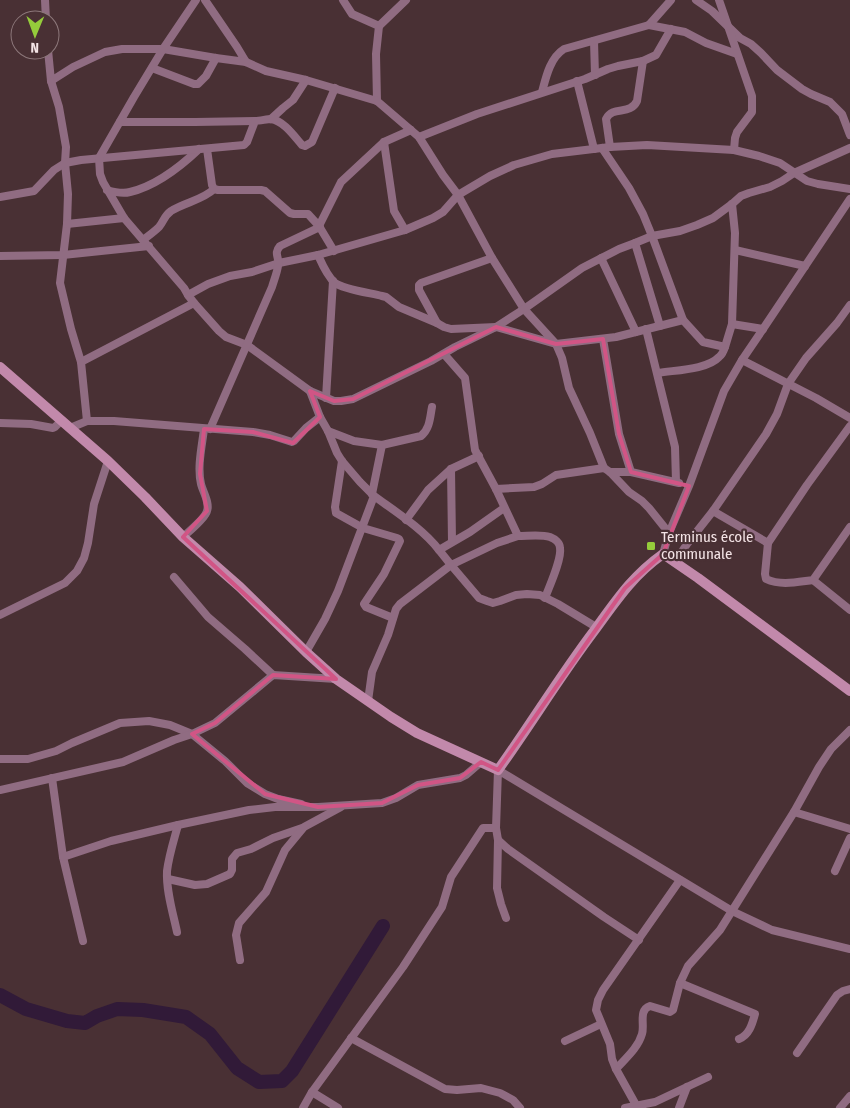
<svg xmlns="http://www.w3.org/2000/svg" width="850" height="1108" font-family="'Fira Sans Condensed',sans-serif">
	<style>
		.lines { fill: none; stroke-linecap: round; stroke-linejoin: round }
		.river { stroke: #311a38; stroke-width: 14 }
		.street { stroke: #906c82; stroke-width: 8 }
		.secondary { stroke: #c289ab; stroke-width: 10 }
		.marked { fill: none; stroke: #d15585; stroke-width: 4; stroke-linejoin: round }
		.poi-dot { fill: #95cc3b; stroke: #493034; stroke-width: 2 }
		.labels { text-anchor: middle; stroke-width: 4.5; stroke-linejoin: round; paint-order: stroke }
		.poi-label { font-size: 15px; fill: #f4e4e6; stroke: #493034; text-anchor: start }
	</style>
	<rect width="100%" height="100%" fill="#493034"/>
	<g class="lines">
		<path class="river" d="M0 995 26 1009 67 1021 85 1023 97 1016 117 1009 143 1010 186 1017 210 1034 237 1068 259 1082 282 1081 292 1071 383 926"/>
		<g class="street">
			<path d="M45 0 46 20"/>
			<path d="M205 0 237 47 246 62"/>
			<path d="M343 0 352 14 379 26 376 54 377 101"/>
			<path d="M696 0 712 11 740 38 751 44 761 53 777 70 802 89 811 94 830 102 842 114 850 135"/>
			<path d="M719 0 752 96V112L737 132 735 138 734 150"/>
			<path d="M649 25 685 32 706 43 737 54"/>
			<path d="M379 26 406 0"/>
			<path d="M594 41 595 75"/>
			<path d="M48 50 51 81 73 67 105 52 122 49H163L216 58 246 62 266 71 306 80 377 101 419 137 443 175 458 195 492 258 524 309 556 344 562 358 569 388 590 433 604 468 610 472 629 492 642 501 649 508 669 533"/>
			<path d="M152 68 194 84H198L206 76 216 58"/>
			<path d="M51 81 59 107 66 147 65 163 68 194 67 224 60 283 71 329 81 362"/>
			<path d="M577 81 594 149"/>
			<path d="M542 92C546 77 550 58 564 49L649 25 671 0"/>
			<path d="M271 119 283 108 293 100 306 80"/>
			<path d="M120 122H195L255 121"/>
			<path d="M419 137 477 114 585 79 608 69 618 66 643 61 656 55 671 29"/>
			<path d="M384 142 394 211 405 230"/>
			<path d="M610 147 606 119C613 105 630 116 637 101L643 61"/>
			<path d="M602 148 629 188 643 214 652 236 683 320 703 342 725 347 732 324 735 233 732 204"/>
			<path d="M207 149 212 185 214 189 218 190H261L265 191 290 213 294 214H308L319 226"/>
			<path d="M107 190C114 192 122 194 130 192 156 186 180 167 199 149"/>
			<path d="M0 197 34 191 54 170 65 163 81 160 244 145 247 142 255 121C260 121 267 119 271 119 284 121 294 136 302 145L305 146 312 142 335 88"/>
			<path d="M67 224 124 218"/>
			<path d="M143 240C148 236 154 232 159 227 164 221 164 216 171 211 185 202 203 200 214 189"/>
			<path d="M735 250 805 266"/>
			<path d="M334 251 319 226 341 182 384 142 411 130"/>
			<path d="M318 255C322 264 327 276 335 283 343 289 370 293 382 296L386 297 399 307 437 323"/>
			<path d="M0 256 63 255 149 246"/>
			<path d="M492 258 421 283 419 285V290L437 323 444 327 451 329 496 327 556 344 616 337 683 320"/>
			<path d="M601 258 636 332"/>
			<path d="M188 295 184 288 124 218 103 182 100 174 99 158 134 97 163 49 196 0"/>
			<path d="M194 303 219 331 226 337 247 345 310 391 334 401H341L353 399 431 361 455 347 496 327 524 309 582 268 619 249 635 243"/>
			<path d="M732 324 763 329"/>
			<path d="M660 326 635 243 652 236 680 231 697 225 713 218 732 204 741 196 749 193 770 187 782 181 794 173 850 148"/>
			<path d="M646 329 675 447 676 482"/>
			<path d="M603 339 619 434 631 472"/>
			<path d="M444 354 465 378 475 450 496 489 518 536 497 543 451 565 439 550 470 532 504 508"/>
			<path d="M742 360 816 398 850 418"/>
			<path d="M658 373C674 370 707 370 719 357 722 355 724 350 725 347"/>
			<path d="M326 398 333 281"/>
			<path d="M87 421H114L253 432 270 435 292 442 294 441 306 428 320 417"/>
			<path d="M0 423 31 424 53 428 55 427 61 421"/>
			<path d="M70 428 87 421 81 362 194 303 188 295 208 284 230 276 252 272 279 263 318 255 405 230 433 218 443 212 458 195 490 176 514 165 552 154 610 147 647 145 734 150 759 156 780 163 807 181 818 184 850 189"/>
			<path d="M210 429 272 287C274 280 277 273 278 266 280 257 273 254 280 246L320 227"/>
			<path d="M328 431 354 441 382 445 421 436C430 429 430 417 432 407"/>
			<path d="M342 461 335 507 336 513 363 528 397 538 399 539 400 541 384 574 364 604 366 607 393 618"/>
			<path d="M451 469 452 541"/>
			<path d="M610 472H631L679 483"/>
			<path d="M496 489 534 487 542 484 556 475 604 468"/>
			<path d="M372 494 382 445"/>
			<path d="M374 496C396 512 423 529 439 550"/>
			<path d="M713 511 768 543 807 485 850 426"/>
			<path d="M406 520 428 490 451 469 479 456"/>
			<path d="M518 536C528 536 541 534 550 537 555 539 560 543 560 548 562 559 549 587 545 598"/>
			<path d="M183 537C189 531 205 519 207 511 210 503 203 492 201 484 197 467 202 446 204 429"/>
			<path d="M768 543 765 574 766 579C781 586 797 582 813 580L850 527"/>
			<path d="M663 554 669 533 689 486 724 391 742 360 763 329 850 199"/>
			<path d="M675 562 687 544 713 511 766 434 777 414 788 384 806 358 837 323 850 305"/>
			<path d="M174 577 208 617 245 649 273 675"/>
			<path d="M813 580 850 610"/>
			<path d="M0 615 65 583 77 571 84 558 88 543 94 504 108 461"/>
			<path d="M306 652 325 619 338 591 374 496 360 482 342 461 337 453 328 431 320 417 310 391"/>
			<path d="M368 701 372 672 388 635 396 609 400 604 451 565 479 598 487 601 493 603 500 601 516 595 527 594 540 595 558 604 596 627"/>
			<path d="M0 759H28L56 751 72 743 120 723 149 721 170 725 192 734 225 761 247 783 265 794 278 799 301 804"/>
			<path d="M52 778 63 857 83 941"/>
			<path d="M0 790 123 762 174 740 192 734 215 723 273 675 336 679"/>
			<path d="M794 812 850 829"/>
			<path d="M498 840 497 888 501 904 506 918"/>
			<path d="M63 857 111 841 178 825 249 810 275 807H318L382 803 396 798 418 785 460 778 466 775 481 762"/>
			<path d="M835 871 850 838"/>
			<path d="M168 879 195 885 207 884 230 874 232 870V859L237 853 251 849 273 838 302 828"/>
			<path d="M177 932C173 913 166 891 167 871 169 855 174 840 178 825"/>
			<path d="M639 940 604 917 508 849 498 840 496 828 498 770 732 911 772 930 850 949"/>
			<path d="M240 960 236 935 239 923 266 892 285 850 304 827 341 807"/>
			<path d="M680 983 755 1014C752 1025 749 1035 739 1039"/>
			<path d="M351 1038 445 1089 457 1090 481 1088 500 1093 513 1100 520 1108"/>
			<path d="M565 1041 601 1024"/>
			<path d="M797 1053 837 995 843 991 850 989"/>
			<path d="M616 1069C626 1058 638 1048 642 1034 645 1025 638 1010 650 1006L670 1012 673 1010 680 983 688 966 720 930 794 812 819 767 831 749 850 730"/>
			<path d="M636 1105 616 1069 612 1059 610 1044 596 1010 598 1000 603 990 680 880"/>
			<path d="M303 1108 312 1092"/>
			<path d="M338 1108 312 1092 403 967 442 907 451 877 483 828H496"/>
			<path d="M625 1108 655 1102 708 1077"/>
			<path d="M679 1108 687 1087"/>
			<path d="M840 1108 850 1096"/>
		</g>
		<path class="secondary" d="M0 367 108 461 145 497 183 537 240 587 306 652 336 679 391 717 417 733 498 770C531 724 560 676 594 631 616 601 632 576 663 554L698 578 850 691"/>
	</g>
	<path class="marked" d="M496 327 556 344 603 339 619 434 631 472 689 486 663 554 625 588 498 770 481 762 460 778 418 785 382 803 318 807 265 794 192 734 215 723 273 675 336 679 183 537 207 511 200 474 204 429 253 432 293 443 320 417 310 391 334 401 353 399Z"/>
	<rect class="poi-dot" x="646" y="541" width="10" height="10" rx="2.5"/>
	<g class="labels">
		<g class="poi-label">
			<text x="661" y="542">Terminus école<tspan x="661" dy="17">communale</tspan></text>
		</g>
	</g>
	<g transform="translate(35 35) rotate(181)"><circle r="24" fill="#493034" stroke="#8d787b"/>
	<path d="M0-4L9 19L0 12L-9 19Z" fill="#95cc3b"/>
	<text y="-8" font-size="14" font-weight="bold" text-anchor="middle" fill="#f4e4e6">N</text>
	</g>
</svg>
